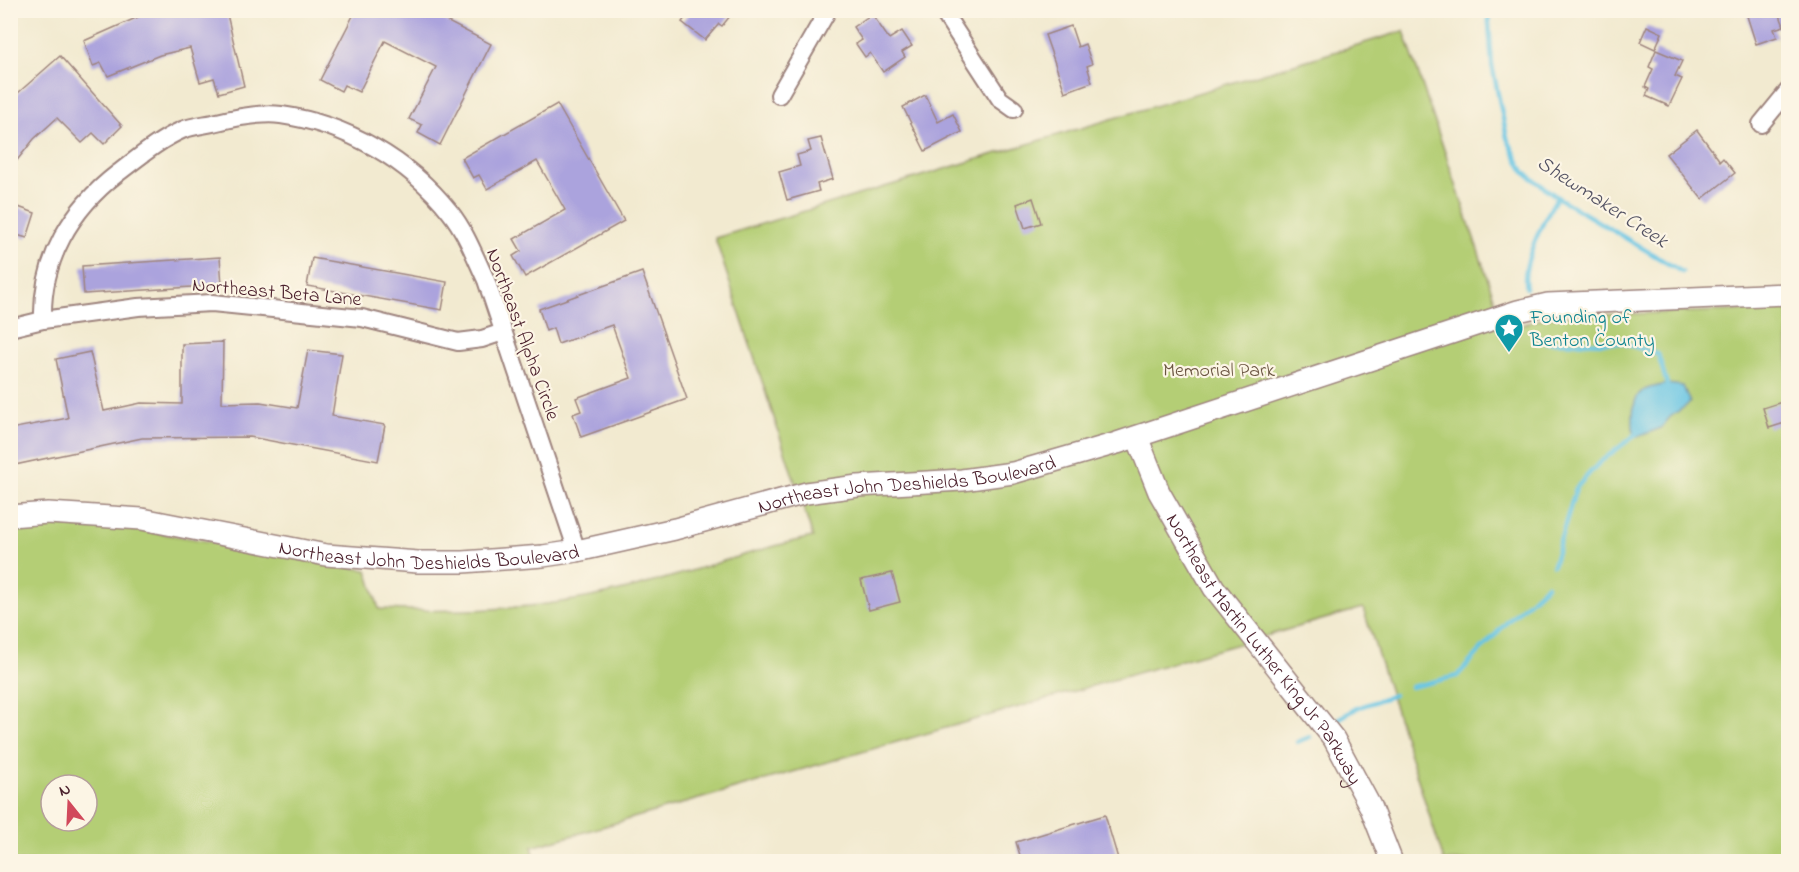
<svg xmlns="http://www.w3.org/2000/svg" width="1799" height="872" font-family="'Indie Flower',sans-serif">
	<style>
		.green { fill: #b4ce74; stroke: #7f7650; stroke-width: 1.5; fill-rule: evenodd }
		.water { fill: #66c5e4; stroke: #587288; stroke-width: 1.5 }
		.lines { fill: none; stroke-linecap: round; stroke-linejoin: round }
		.stream { stroke: #66c5e4; stroke-width: 4.5 }
		.building { fill: #aba3dd }
		.minor-casing { stroke: #9e847e; stroke-width: 20 }
		.tertiary-casing { stroke: #9e847e; stroke-width: 24 }
		.minor { stroke: #fff; stroke-width: 16 }
		.tertiary { stroke: #fff; stroke-width: 21 }
		.labels { text-anchor: middle; stroke-width: 4.5; stroke-linejoin: round; paint-order: stroke }
		.street-label { font-size: 20px; fill: #4a1f2b; stroke: #fcf5e5 }
		.culture-label { font-size: 20px; fill: #0d838f; stroke: #fcf5e5; text-anchor: start }
		.park-label { font-size: 20px; fill: #6a5441; stroke: #fcf5e5 }
		.water-label { font-size: 21px; font-style: italic; fill: #525162; stroke: #fcf5e5 }
	</style>
	<rect width="100%" height="100%" fill="#fcf5e5"/>
	<filter id="ink" filterUnits="userSpaceOnUse"><feTurbulence type="fractalNoise" baseFrequency=".0167" numOctaves="2"/><feDisplacementMap in="SourceGraphic" scale="12" xChannelSelector="R" yChannelSelector="G"/><feConvolveMatrix kernelMatrix="1 2 1 2 8 2 1 2 1" color-interpolation-filters="sRGB"/></filter>
	<filter id="wash" filterUnits="userSpaceOnUse"><feTurbulence type="fractalNoise" baseFrequency=".008" numOctaves="4" result="noise"/><feDisplacementMap in="SourceGraphic" scale="24" xChannelSelector="R" yChannelSelector="G"/><feGaussianBlur stdDeviation="1.35" result="paint"/><feColorMatrix in="noise" values="0 0 0 0 0 0 0 0 0 0 0 0 0 0 0 0 0 1.4 0 .05"/><feComposite in="paint" operator="in"/></filter>
	<g filter="url(#wash)">
		<rect width="100%" height="100%" fill="#f2ead0"/>
		<path class="green" d="M1404 31 1505 330 1544 318 1562 316 1788 309V861H1444L1363 608 532 847 536 861 11 862V526C130 517 249 552 367 570L379 609C460 613 540 610 619 591 685 576 747 550 813 537L715 238ZM51 785H87V821H51Z"/>
		<path class="water" d="M1667 384 1683 386 1690 403 1670 417 1661 428 1637 437C1632 431 1633 426 1633 419 1633 390 1642 389 1667 384Z"/>
		<g class="lines">
			<g class="stream">
				<path d="M1488 10 1492 65 1507 138 1524 172 1557 197 1682 272"/>
				<path d="M1526 288C1520 263 1545 218 1557 197"/>
				<path d="M1537 336 1545 342 1623 343 1658 354 1667 384 1665 389"/>
				<path d="M1553 565 1576 488 1599 463 1639 432"/>
				<path d="M1411 687 1457 676 1507 622 1547 585"/>
				<path d="M1338 719 1357 708 1394 695"/>
				<path d="M1297 742 1310 737"/>
			</g>
		</g>
		<g id="blocks">
			<g class="building">
				<path d="M154 10H226L244 86 219 93 214 78 200 82 190 48 160 55 108 76 101 63 93 66 84 41Z"/>
				<path d="M356 10H425L491 44 440 145 418 133 422 125 409 119 436 67 385 41 359 92 344 85 341 91 320 80Z"/>
				<path d="M691 10H735L722 26 719 24 705 40 682 22Z"/>
				<path d="M1749 10H1778L1784 26 1774 29 1777 37 1756 44 1747 16 1750 15Z"/>
				<path d="M872 14 889 39 902 31 912 46 902 52 905 57 883 72 870 53 865 57 856 44 862 40 853 27Z"/>
				<path d="M1071 26 1078 47 1085 44 1092 64 1087 66 1092 82 1065 92 1045 35Z"/>
				<path d="M1647 26 1662 33 1655 49 1640 42Z"/>
				<path d="M1656 50 1682 61 1675 76 1682 79 1669 106 1646 96 1649 89 1645 87 1653 69 1649 67Z"/>
				<path d="M60 56 122 126 104 144 93 133 82 143 57 118 34 139 10 169V100Z"/>
				<path d="M925 95 938 122 953 114 962 132 925 151 903 107Z"/>
				<path d="M557 104 624 221 525 277 513 256 521 251 514 239 565 210 537 161 487 189 479 175 473 178 462 158Z"/>
				<path d="M1697 130 1720 161 1723 158 1735 173 1702 199 1666 154Z"/>
				<path d="M821 138 833 179 817 184 819 191 787 200 779 172 800 166 797 155 811 151 808 141Z"/>
				<path d="M1033 198 1041 223 1025 228 1017 204Z"/>
				<path d="M10 204 35 213 27 238 10 233Z"/>
				<path d="M220 257 222 285 84 294 82 266Z"/>
				<path d="M312 258 447 282 442 310 307 286Z"/>
				<path d="M642 272 687 399 581 437 573 414 581 411 576 398 631 378 612 325 558 344 553 328 546 331 539 309Z"/>
				<path d="M223 342 222 403 260 402 297 408 308 350 342 354 332 416 385 425 378 461 250 437 142 438 10 466V429L68 418 56 359 90 352 104 411 141 403 182 404V344Z"/>
				<path d="M1788 400V422L1769 428 1763 408Z"/>
				<path d="M892 573 900 602 869 610 861 580Z"/>
				<path d="M1105 815 1119 862H1022L1016 842Z"/>
			</g>
		</g>
	</g>
	<g filter="url(#ink)">
		<use href="#blocks" fill-opacity="0" stroke="#9e847e" stroke-width="1.5"/>
		<g class="lines">
			<g class="minor-casing">
				<g id="minor">
					<path d="M942 10 1000 99 1014 109"/>
					<path d="M779 95 828 10"/>
					<path d="M1761 124 1788 91"/>
					<path d="M43 320C41 260 71 209 118 173 138 158 159 140 182 130 191 126 203 125 213 123 233 118 260 112 281 115 346 124 409 160 450 212 466 232 475 257 486 280L577 551"/>
					<path d="M10 328 43 320 138 307 212 303 362 318 458 342 482 339 503 332"/>
				</g>
			</g>
			<g class="tertiary-casing">
				<g id="tertiary">
					<path id="s1" d="M1137 437 1159 492 1214 588 1334 739 1370 806 1392 862"/>
					<path id="s2" d="M10 516 48 513 142 519 326 555 418 562H463L543 556 577 551 675 529 806 493 858 486 962 480 1013 473 1117 443 1518 311 1548 304 1788 294"/>
				</g>
			</g>
			<use href="#minor" class="minor"/>
			<use href="#tertiary" class="tertiary"/>
		</g>
	</g>
	<defs>
		<g id="sight-pin" transform="scale(1.5)"><path d="M0 17L-7.5 6A9.5 9.5 0 1 1 7.5 6Z" fill="#0f9aa8" stroke="#fcf5e5"/><path d="M0-6L1.8-2.2L6-1.7L2.9 1.2L3.7 5.4L0 3.3L-3.7 5.4L-2.9 1.2L-6-1.7L-1.8-2.2Z" fill="#fff"/></g>
	</defs>
	<g fill-rule="evenodd">
		<use href="#sight-pin" x="1509" y="328"/>
	</g>
	<g class="labels">
		<g class="street-label">
			<text transform="translate(277 291) rotate(5)" y="7">Northeast Beta Lane</text>
			<text transform="translate(524 334) rotate(70)" y="7">Northeast Alpha Circle</text>
			<text dy="7" stroke="none"><textPath href="#s2" startOffset="909">Northeast John Deshields Boulevard</textPath></text>
			<text dy="7" stroke="none"><textPath href="#s2" startOffset="423">Northeast John Deshields Boulevard</textPath></text>
			<text dy="7" stroke="none"><textPath href="#s1" startOffset="249">Northeast Martin Luther King Jr Parkway</textPath></text>
		</g>
		<g class="culture-label">
			<text x="1530" y="323">Founding of<tspan x="1530" dy="23">Benton County</tspan></text>
		</g>
		<g class="park-label">
			<text x="1219" y="376">Memorial Park</text>
		</g>
		<g class="water-label">
			<text transform="translate(1603 201) rotate(33)" y="7">Shewmaker Creek</text>
		</g>
	</g>
	<rect width="1799" height="872" fill="none" stroke="#fcf5e5" stroke-width="36"/>
	<g transform="translate(69 803) rotate(342)"><circle r="28" fill="#fcf5e5" stroke="#b59f9b" stroke-width="1.5"/>
	<path d="M0-4.5L10 22L0 15L-10 22Z" fill="#d1495b"/>
	<text y="-9" font-size="16" font-weight="bold" text-anchor="middle" fill="#4a1f2b">N</text>
	</g>
</svg>
